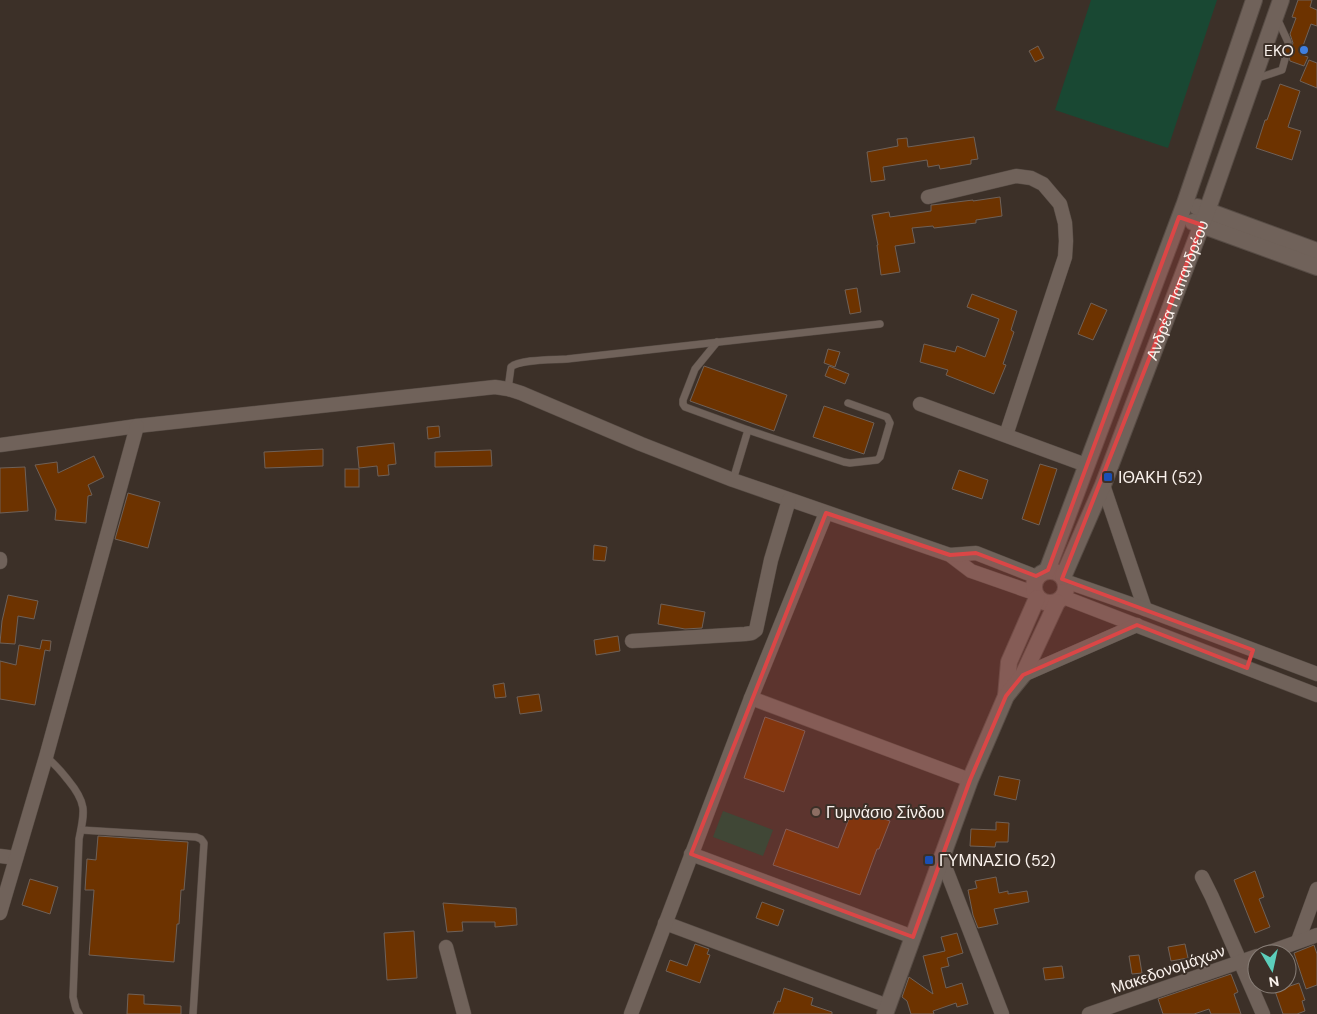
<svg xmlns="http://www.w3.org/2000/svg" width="1317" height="1014" font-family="'DM Sans',sans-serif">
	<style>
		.green { fill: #194833 }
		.building { fill: #6d3300; stroke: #6f6158 }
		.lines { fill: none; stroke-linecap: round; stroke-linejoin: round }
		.service-casing { stroke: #574c45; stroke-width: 8 }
		.minor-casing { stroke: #574c45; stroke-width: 15 }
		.tertiary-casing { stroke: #574c45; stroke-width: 18 }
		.service { stroke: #70625a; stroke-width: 7 }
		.minor { stroke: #70625a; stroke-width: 14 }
		.tertiary { stroke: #70625a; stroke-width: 16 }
		.marked { fill: #db4646; fill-opacity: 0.2; stroke: #db4646; stroke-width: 4; stroke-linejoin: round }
		.shop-dot { fill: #3f7fe0; stroke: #3c3028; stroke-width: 2 }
		.transit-dot { fill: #1a4fb4; stroke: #3c3028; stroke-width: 2 }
		.education-dot { fill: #8d6e63; stroke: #3c3028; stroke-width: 2 }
		.labels { text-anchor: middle; stroke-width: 4; stroke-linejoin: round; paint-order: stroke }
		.poi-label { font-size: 16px; fill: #faf2ed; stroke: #3c3028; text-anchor: start }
		.street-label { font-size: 16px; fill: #faf2ed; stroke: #3c3028 }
	</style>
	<rect width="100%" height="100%" fill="#3c3028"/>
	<g class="green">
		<path d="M1091 0H1217L1168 148 1055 110Z"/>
		<path d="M723 811 773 830 763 856 713 837Z"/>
	</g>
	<g class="building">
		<path d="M1298 0H1312L1310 7 1317 10V26L1311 24 1300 54 1308 57 1304 66 1290 61 1289 56 1283 54 1286 47H1291L1293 43 1290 34 1296 18 1292 17Z"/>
		<path d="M1038 46 1044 58 1035 62 1029 51Z"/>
		<path d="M1309 60 1317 63V88L1300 81Z"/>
		<path d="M1280 84 1300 91 1288 127 1301 131 1292 160 1256 148 1265 120H1267Z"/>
		<path d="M974 137 978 159 971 160V164L940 169 939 165 928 167 927 160 883 167 885 180 871 182 867 152 898 146 897 139 907 138 908 147Z"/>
		<path d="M1000 197 1002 216 976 220V223L934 228 933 226 912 228 915 243 895 246 900 272 881 275 877 245H878L872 215 889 212 890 217 931 211V205H932L973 200V201Z"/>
		<path d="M857 288 861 312 850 314 845 290Z"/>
		<path d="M972 294 1017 311 1011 330 1014 332 1003 364 1006 365 994 394 946 375 948 370 920 362 924 344 955 352 957 346 985 357 999 319 967 307Z"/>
		<path d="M1091 303 1107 310 1093 340 1078 334Z"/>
		<path d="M828 349 840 352 835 367 824 363Z"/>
		<path d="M704 366 787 395 774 431 690 401Z"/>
		<path d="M829 366 849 374 845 384 825 376Z"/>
		<path d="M824 406 874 423 864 454 813 437Z"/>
		<path d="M439 426 440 437 428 439 427 427Z"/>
		<path d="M394 443 396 464 388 465 389 475 378 476 377 466 359 468 357 447Z"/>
		<path d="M323 449V466L265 468 264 452Z"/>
		<path d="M491 450 492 466 435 467V452Z"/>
		<path d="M94 456 104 477 88 485 92 495 88 496 86 523 55 520 56 510 35 465 57 462 58 473Z"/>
		<path d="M1040 464 1057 469 1039 525 1022 519Z"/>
		<path d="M25 467 28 511 0 513V468Z"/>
		<rect x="345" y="469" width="14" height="18"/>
		<path d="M959 470 988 480 982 499 952 489Z"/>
		<path d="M128 493 160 502 148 548 115 539Z"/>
		<path d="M594 545 607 547 605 561 593 560Z"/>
		<path d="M8 595 38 601 34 619 18 616 15 644 0 643 2 621Z"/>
		<path d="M661 604 705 612 702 628 685 629 658 624Z"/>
		<path d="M618 636 620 651 596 655 594 640Z"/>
		<path d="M42 640 51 641 50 651 45 650 35 705 0 699V661L16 665 19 645 40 649Z"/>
		<path d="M504 683 506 697 495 698 493 685Z"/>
		<path d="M539 694 542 711 520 714 517 697Z"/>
		<path d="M765 717 805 731 784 792 744 778Z"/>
		<path d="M999 776 1020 780 1016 800 994 795Z"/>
		<path d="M853 808 890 821 879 849H877L860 895 773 865 786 829 838 848Z"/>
		<path d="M996 822 1009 823 1008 842H996L995 847 970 846 971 829 996 830Z"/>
		<path d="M98 836 188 842 184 890H181L179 924H177L174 962 89 955 94 890H85L87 859 96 860Z"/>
		<path d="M1255 871 1264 897 1259 899 1270 927 1255 933 1234 880Z"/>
		<path d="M996 877 999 893 1008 891V894L1027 891 1029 902 994 909 998 924 978 928 973 915 968 890 977 888 975 881Z"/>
		<path d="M30 879 58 887 50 914 22 905Z"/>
		<path d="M762 902 784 910 778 926 756 918Z"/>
		<path d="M443 903 516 908 517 925 495 927V922H462L463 931 447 932Z"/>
		<path d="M414 931 417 978 387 980 384 933Z"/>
		<path d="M957 933 963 953 947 958 949 966 941 968 946 988 962 983 968 1004 957 1007 956 1003 933 1011 934 1014H911L907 1001 902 997 909 977 933 994 923 956 945 951 941 937Z"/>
		<path d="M695 944 709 949 707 954 710 955 700 983 666 971 670 960 687 966Z"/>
		<path d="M1185 944 1188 958 1171 961 1168 947Z"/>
		<path d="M1314 945 1317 954V985L1306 989 1294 953Z"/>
		<path d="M1139 955 1142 973 1132 974 1129 956Z"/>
		<path d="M1062 966 1064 978 1045 980 1043 968Z"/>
		<path d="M1231 974 1238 992 1234 994 1241 1014H1211L1209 1009 1194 1014H1163L1158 999Z"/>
		<path d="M1299 983 1305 1000 1302 1001 1305 1011 1297 1014H1283L1275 991Z"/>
		<path d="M784 988 813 998 811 1005 832 1012V1014H773L778 1001 780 1002Z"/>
		<path d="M128 994 144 995V1004L181 1006V1014H127Z"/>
	</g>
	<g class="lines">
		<g class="service-casing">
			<g id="service">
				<path d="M1277 18 1288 42"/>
				<path d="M1255 79 1282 70 1285 59"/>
				<path d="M717 342 695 369 683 400V404L685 407 748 430 733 480"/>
				<path d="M508 389 511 367C520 359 554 360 567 359L880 324"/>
				<path d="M748 430 844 462 850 463 877 460 880 457 890 423 887 417 848 403"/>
				<path d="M46 757C55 764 61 771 68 780 87 803 85 811 79 839L73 997 76 1009 79 1014"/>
				<path d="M81 830 196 837 201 839 204 843 193 1014"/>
			</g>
		</g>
		<g class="minor-casing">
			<g id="minor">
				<path d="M928 197 1016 176 1031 178 1043 184 1060 204 1065 223 1066 241 1065 257 1006 435"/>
				<path d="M920 404 1086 465"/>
				<path d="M0 445 137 426 495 387 508 389 521 393 641 444 733 480 950 555 971 571 1034 593"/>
				<path d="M1103 485 1145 609"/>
				<path d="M950 555 976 553 1037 577"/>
				<path d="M0 562V559"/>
				<path d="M1065 581 1145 609 1317 674"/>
				<path d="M1063 597 1317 695"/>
				<path d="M632 641 745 634 752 633 756 630 771 560 789 500"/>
				<path d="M1023 675 1137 625"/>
				<path d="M751 698 970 780"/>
				<path d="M691 854 913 937"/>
				<path d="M0 856 16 858"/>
				<path d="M942 859 1002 1014"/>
				<path d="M1202 877 1212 897 1263 1014"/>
				<path d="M0 913 46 757 137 426"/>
				<path d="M665 923 888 1006"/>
				<path d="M1298 941 1317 889"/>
				<path d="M446 947 464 1014"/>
				<path d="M1264 954 1317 935"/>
				<path d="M631 1014 751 698 826 513"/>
				<path d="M1089 1014 1257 956"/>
			</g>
		</g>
		<g class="tertiary-casing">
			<g id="tertiary">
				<path d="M1197 207 1317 251"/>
				<path d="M1193 222 1317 267"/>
				<circle cx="1050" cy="587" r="16"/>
				<path d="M1047 571 1185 203 1254 0"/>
				<path id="s1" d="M1063 577 1103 485 1207 211 1281 0"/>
				<path d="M1006 696 1009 662 1037 598"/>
				<path d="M885 1014 970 780 1006 696 1023 675 1057 602"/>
			</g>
		</g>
		<use href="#service" class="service"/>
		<use href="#minor" class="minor"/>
		<use href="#tertiary" class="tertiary"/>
	</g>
	<path class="marked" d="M1179 217 1202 225 1062 579 1253 650 1247 668 1137 625 1023 675 1006 696 970 780 913 937 691 854 826 513 950 555 976 553 1036 576 1048 570Z"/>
	<circle class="shop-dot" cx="1304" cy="50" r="5"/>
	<g class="transit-dot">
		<rect x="1103" y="472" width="10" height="10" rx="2.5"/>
		<rect x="924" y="855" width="10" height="10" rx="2.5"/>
	</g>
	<circle class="education-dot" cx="816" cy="812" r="5"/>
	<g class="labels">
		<g class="poi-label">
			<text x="1294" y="56" text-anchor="end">EKO</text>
			<text x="1118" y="483">ΙΘΑΚΗ (52)</text>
			<text x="826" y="818">Γυμνάσιο Σίνδου</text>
			<text x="939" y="866">ΓΥΜΝΑΣΙΟ (52)</text>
		</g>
		<g class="street-label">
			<text dy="6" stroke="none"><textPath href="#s1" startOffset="309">Ανδρέα Παπανδρέου</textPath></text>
			<text transform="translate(1168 969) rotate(-19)" y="6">Μακεδονομάχων</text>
		</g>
	</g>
	<g transform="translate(1272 969) rotate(171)"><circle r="24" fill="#3c3028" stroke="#887e77"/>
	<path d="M0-4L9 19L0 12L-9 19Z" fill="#5ccebb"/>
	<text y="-8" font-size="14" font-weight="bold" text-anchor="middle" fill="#faf2ed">N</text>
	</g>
</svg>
